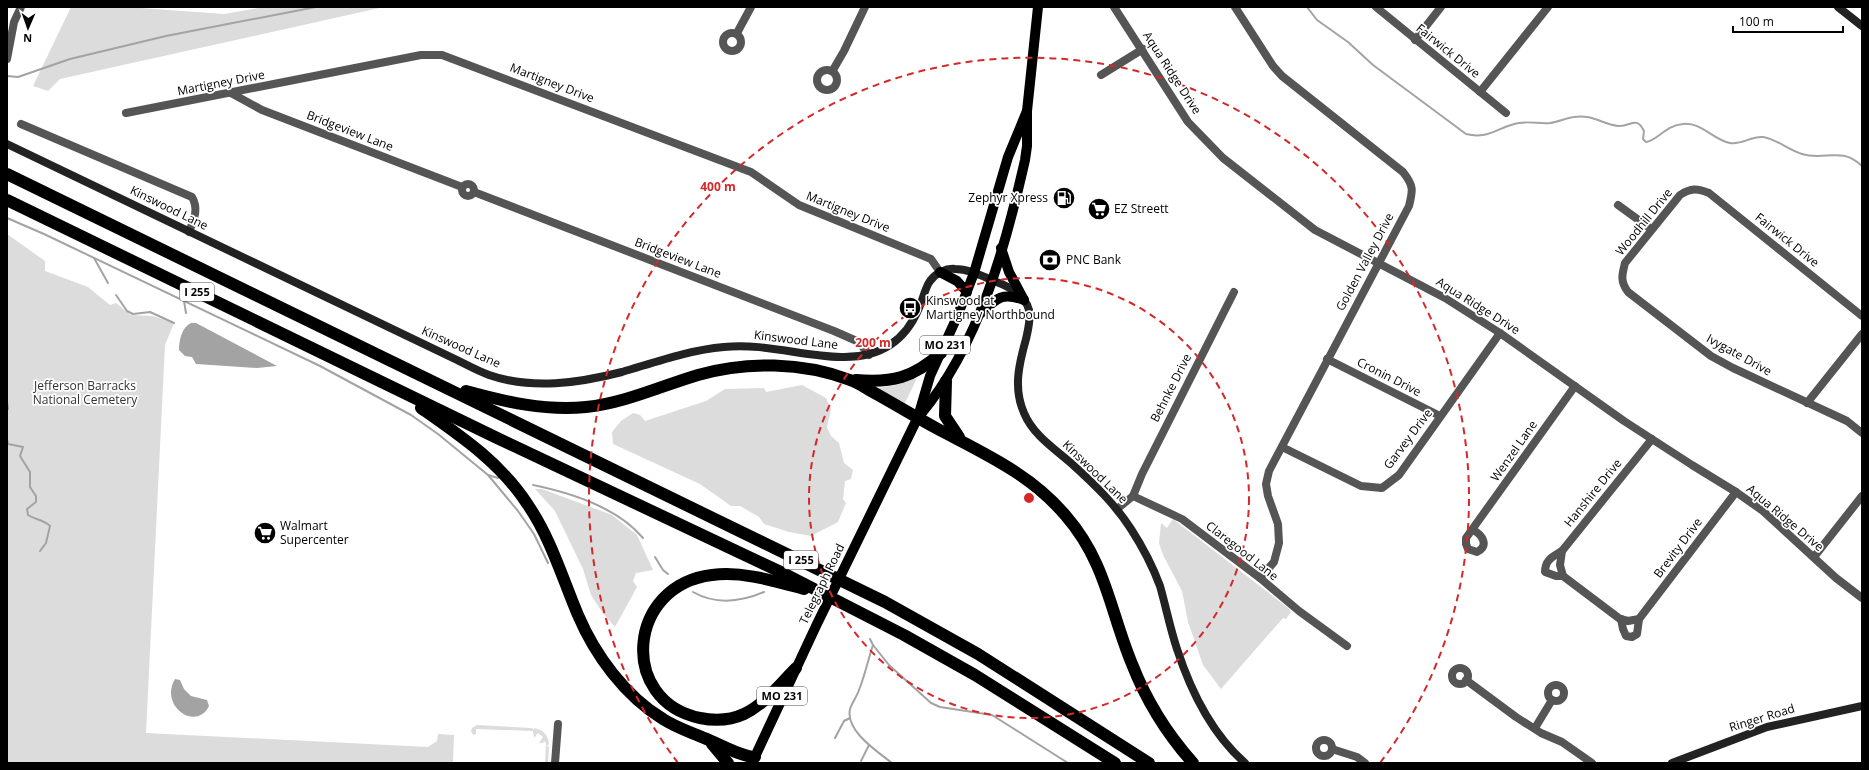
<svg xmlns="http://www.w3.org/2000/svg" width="1869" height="770" font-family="'Open Sans',sans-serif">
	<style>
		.green { fill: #dcdcdc }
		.water { fill: #a3a3a3 }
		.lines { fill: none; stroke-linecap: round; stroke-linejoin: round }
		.stream { stroke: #a3a3a3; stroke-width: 2 }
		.street { stroke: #555; stroke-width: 8 }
		.secondary { stroke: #222; stroke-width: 8 }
		.primary { stroke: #000; stroke-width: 10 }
		.highway { stroke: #000; stroke-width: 12 }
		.ring { fill: none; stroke: #d62828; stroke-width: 2; stroke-dasharray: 7 5 }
		.labels { text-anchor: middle; stroke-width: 3.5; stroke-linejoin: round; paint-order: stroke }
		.shield { fill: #fff; stroke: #4c4c4c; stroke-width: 1 }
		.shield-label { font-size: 11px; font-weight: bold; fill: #000 }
		.street-label { font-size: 12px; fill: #000; stroke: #fff }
		.poi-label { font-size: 12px; fill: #000; stroke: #fff; text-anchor: start }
		.park-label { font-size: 12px; fill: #333; stroke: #fff }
		.centre { fill: #d62828; stroke: #fff; stroke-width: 2 }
		.ring-label { font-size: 12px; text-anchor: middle; font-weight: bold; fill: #d62828; stroke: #fff; stroke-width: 3.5; stroke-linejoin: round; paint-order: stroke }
	</style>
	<rect width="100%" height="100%" fill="#fff"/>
	<g class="green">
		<path d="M71 7H127L224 14 264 7H384L60 79 48 91 33 86Z"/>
		<path d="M7 234 45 261V271L88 287 110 305 116 303 131 315 153 316 174 323 165 345 146 733 428 747 437 741 438 734 454 735 453 763H7Z"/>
		<path d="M917 378 905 403 878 388 896 385Z"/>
		<path d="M802 385 826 398 831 409 827 427 831 436 839 443 844 463 853 470 851 479 845 481 843 499 846 503 838 522 811 536 789 532 764 524 759 517 740 506H731L700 484 613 444 612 432 621 421 633 413 640 415 645 421 706 401 725 389 764 388 766 392Z"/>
		<path d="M535 489H542L612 515 637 535 653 570 636 573 633 581 637 587 615 627 602 612 591 595 583 569 555 511Z"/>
		<path d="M1173 519 1288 608 1291 612 1286 619 1283 618 1221 689 1203 665 1188 622 1182 591 1163 555 1159 543 1161 523 1167 528Z"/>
		<path d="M477 725 532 728 534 730V728C544 730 548 735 549 744L547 746 549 747 548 763H545L546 743 544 741 543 743H539L543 737 538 733 534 738 533 731 476 729V734L473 735 471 731 472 728Z"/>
	</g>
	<g class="water">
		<path d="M191 323H196L277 366 257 368 196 364 192 357 185 356 179 350C179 340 182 327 191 323Z"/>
		<path d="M175 679 180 680 184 689 191 696 207 700 209 706C196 732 159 706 175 679Z"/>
	</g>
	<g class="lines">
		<g class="stream">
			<path d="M1307 7 1317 20 1348 42 1373 65 1466 134C1489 140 1499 126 1519 123 1529 121 1540 124 1550 123 1558 122 1566 118 1574 117 1592 114 1602 124 1618 126 1631 127 1636 115 1644 131L1643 139 1646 142C1657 141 1666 125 1683 124 1702 122 1713 140 1730 143 1742 145 1751 136 1763 137 1776 139 1789 150 1802 154 1825 161 1841 146 1862 166"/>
			<path d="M7 76 18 77 70 59 166 36 316 7"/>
			<path d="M7 218 44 234 320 366 411 415 438 434 488 475 498 478"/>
			<path d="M94 258 108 283"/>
			<path d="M116 295 127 311 133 314 150 312 174 323"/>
			<path d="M184 301 186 313"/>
			<path d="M7 402 8 409 7 410"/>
			<path d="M7 439 8 444 23 447 20 456 30 472V487L36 496V502L27 509 28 515C36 520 44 520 50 526L46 543 40 551"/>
			<path d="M488 475 518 511 534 534 548 563"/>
			<path d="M533 485C572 493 617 507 643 538"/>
			<path d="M655 557 663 570 668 574"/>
			<path d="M693 592C716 605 741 602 764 592"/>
			<path d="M870 639 873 645C868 660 865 675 859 690 857 696 852 703 850 709 845 731 878 752 892 763"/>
			<path d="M873 645 889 665 931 703 940 707 992 715 1068 763"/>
			<path d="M835 738 844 721 850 718"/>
			<path d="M861 761 869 745"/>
		</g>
		<g class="street">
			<path d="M1114 7 1188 122 1223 158 1315 230 1445 298 1500 333 1624 421 1692 465 1736 492 1763 511 1836 578 1862 598"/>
			<path d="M1235 7 1273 66 1282 76 1403 172C1414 186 1413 190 1409 206L1269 471 1266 484 1268 496 1278 524 1279 543 1274 562 1260 578"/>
			<path d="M1376 7 1506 113"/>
			<circle cx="732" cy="42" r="9"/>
			<path d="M737 33 751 7"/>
			<path d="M1415 40 1441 7"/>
			<path d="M7 59 14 22 21 7"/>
			<path d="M833 70 844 51 865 7"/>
			<circle cx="827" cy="80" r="10"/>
			<path d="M1101 75 1143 49"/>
			<path d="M1480 92 1548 7"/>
			<path d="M231 93 262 110 462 187"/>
			<path d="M126 113 421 55H442L751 172 799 205 931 259 940 272"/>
			<path d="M21 124 192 197C199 209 194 219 189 232"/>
			<circle cx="468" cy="190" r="6"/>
			<path d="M474 192 834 331 859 342 869 355"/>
			<path d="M1618 205 1651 229"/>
			<path d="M1862 316 1709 193C1697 188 1691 188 1680 195L1625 263C1622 275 1620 281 1628 292L1711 356 1733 368 1847 421 1862 433"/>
			<path d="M1327 359 1440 416"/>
			<path d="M1807 403 1862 334"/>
			<path d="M1652 439 1562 551 1560 565 1563 576 1620 619 1628 621 1639 619 1736 492"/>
			<path d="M1282 447 1361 486 1382 488 1399 475 1500 333"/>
			<path d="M1133 496 1182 519 1260 578 1299 611 1347 646"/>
			<path d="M1117 509 1133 496 1142 474 1234 292"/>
			<path d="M1473 530C1483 535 1489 546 1477 552L1468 549 1466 544V538L1575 386"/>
			<path d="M1562 551C1552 557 1545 560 1545 572L1556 576H1563"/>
			<path d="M1814 557 1862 496"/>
			<path d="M1621 619 1623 629 1626 636 1632 637 1637 634 1639 619"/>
			<circle cx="1460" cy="676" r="8"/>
			<path d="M1466 680 1516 717 1541 733 1562 742 1592 763"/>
			<circle cx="1556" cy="693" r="8"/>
			<path d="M1535 728 1552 700"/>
			<circle cx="1324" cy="748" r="8"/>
			<path d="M1332 749 1357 757 1365 763"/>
			<path d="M555 763 558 724"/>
		</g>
		<g class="secondary">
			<path d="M1838 7 1862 26"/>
			<path d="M7 144 457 360C467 365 478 371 489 375 532 390 579 383 622 372 656 362 689 350 724 347 764 343 802 356 841 357 878 358 905 342 919 308 923 299 925 288 930 281 936 273 946 268 955 269 969 269 982 276 994 281 1008 286 1025 294 1029 310 1031 319 1028 330 1026 339 1019 364 1013 388 1024 413 1033 435 1055 449 1072 464 1094 484 1115 504 1131 529 1142 546 1153 567 1160 586 1166 607 1170 628 1177 649 1191 692 1211 733 1245 763"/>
			<path d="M1672 763 1767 727 1862 706"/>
		</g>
		<g class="primary">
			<path d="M1001 248 1009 272 1024 300"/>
			<path d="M940 272 957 281 967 292"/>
			<path d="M981 313C997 298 1002 292 1024 300"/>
			<path d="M921 414C979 344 1005 249 1025 160L1027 146V111L1038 7"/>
			<path d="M752 763 816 626 918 417 930 376 957 317 974 273 1008 157 1027 111"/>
		</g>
		<g class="highway">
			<path d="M7 174 885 602 978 654 1149 763"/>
			<path d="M7 200 495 437 785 574 904 635 975 675 1115 763"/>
			<path d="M856 380C892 383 913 378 941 353"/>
			<path d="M946 381 945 416 959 437"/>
			<path d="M466 391C506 402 545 411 586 407 625 403 661 386 698 375 746 361 803 362 850 380 857 382 864 387 871 391 893 403 914 416 936 428 983 453 1031 474 1066 516 1106 562 1110 611 1132 664 1146 700 1168 735 1193 763"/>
			<path d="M421 408C461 436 501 463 528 505 551 539 562 577 578 615 595 655 625 696 663 719 675 727 690 732 704 738 718 743 741 757 755 757"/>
			<path d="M796 668C780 684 765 704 744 714 731 720 715 721 700 718 618 701 627 585 712 575 743 571 774 581 804 589"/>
			<path d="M712 744 728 763"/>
		</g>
	</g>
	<g class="ring">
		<circle cx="1029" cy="498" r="220"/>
		<path d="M678 763A440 440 0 1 1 1380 763"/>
	</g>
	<defs>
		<g id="fuel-disc" transform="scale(1.15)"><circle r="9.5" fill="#000" stroke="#fff"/><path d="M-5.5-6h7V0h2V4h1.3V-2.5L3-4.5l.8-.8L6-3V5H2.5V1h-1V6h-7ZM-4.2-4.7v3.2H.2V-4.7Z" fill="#fff"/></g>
		<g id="supermarket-disc" transform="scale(1.15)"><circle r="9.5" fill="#000" stroke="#fff"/><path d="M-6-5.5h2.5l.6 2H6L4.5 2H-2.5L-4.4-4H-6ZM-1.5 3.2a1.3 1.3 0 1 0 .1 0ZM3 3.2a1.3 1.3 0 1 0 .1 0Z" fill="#fff"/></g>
		<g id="bank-disc" transform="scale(1.15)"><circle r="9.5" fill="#000" stroke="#fff"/><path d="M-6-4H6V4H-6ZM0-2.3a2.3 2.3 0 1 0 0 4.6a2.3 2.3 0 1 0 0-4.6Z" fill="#fff"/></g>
		<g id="bus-disc" transform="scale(1.15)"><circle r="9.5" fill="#000" stroke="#fff"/><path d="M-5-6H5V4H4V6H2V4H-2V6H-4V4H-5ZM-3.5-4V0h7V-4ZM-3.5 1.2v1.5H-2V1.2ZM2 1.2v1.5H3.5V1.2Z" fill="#fff"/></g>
	</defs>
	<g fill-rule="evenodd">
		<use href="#fuel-disc" x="1064" y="198"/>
		<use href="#supermarket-disc" x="1099" y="209"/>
		<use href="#bank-disc" x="1050" y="260"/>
		<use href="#bus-disc" x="910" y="308"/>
		<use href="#supermarket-disc" x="265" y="533"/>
	</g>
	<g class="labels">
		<g class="shield">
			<rect x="180" y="283" width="34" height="18" rx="3"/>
			<rect x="920" y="336" width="50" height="18" rx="3"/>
			<rect x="784" y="551" width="34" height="18" rx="3"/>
			<rect x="757" y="687" width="50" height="18" rx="3"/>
		</g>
		<g class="shield-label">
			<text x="197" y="296">I 255</text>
			<text x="945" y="349">MO 231</text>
			<text x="801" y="564">I 255</text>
			<text x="782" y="700">MO 231</text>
		</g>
		<g class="street-label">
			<text transform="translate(1448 51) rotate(39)" y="4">Fairwick Drive</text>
			<text transform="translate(1172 73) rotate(57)" y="4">Aqua Ridge Drive</text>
			<text transform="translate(221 83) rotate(-11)" y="4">Martigney Drive</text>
			<text transform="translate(552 83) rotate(21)" y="4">Martigney Drive</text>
			<text transform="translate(350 131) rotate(21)" y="4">Bridgeview Lane</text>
			<text transform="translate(169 208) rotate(26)" y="4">Kinswood Lane</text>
			<text transform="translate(848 212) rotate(22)" y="4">Martigney Drive</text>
			<text transform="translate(1644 222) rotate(-51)" y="4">Woodhill Drive</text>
			<text transform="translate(1787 240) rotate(39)" y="4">Fairwick Drive</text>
			<text transform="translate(678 258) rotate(21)" y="4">Bridgeview Lane</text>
			<text transform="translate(1365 262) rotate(-62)" y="4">Golden Valley Drive</text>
			<text transform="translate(1478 306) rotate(32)" y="4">Aqua Ridge Drive</text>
			<text transform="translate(796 340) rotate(7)" y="4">Kinswood Lane</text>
			<text transform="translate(461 347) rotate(24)" y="4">Kinswood Lane</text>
			<text transform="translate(1739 355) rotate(29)" y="4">Ivygate Drive</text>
			<text transform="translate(1389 377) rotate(27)" y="4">Cronin Drive</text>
			<text transform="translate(1171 388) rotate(-63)" y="4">Behnke Drive</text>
			<text transform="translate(1408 439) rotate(-53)" y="4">Garvey Drive</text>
			<text transform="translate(1514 451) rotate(-55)" y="4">Wenzel Lane</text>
			<text transform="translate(1095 472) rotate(44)" y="4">Kinswood Lane</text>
			<text transform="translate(1593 493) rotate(-51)" y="4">Hanshire Drive</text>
			<text transform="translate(1785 518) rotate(40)" y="4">Aqua Ridge Drive</text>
			<text transform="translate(1678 548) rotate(-53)" y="4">Brevity Drive</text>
			<text transform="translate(1242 551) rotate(38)" y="4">Claregood Lane</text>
			<text transform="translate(822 584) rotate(-64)" y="4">Telegraph Road</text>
			<text transform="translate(1762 718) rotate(-17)" y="4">Ringer Road</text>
		</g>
		<g class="poi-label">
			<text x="1048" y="202" text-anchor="end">Zephyr Xpress</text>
			<text x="1114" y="213">EZ Streett</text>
			<text x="1066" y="264">PNC Bank</text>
			<text x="926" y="305">Kinswood at<tspan x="926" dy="14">Martigney Northbound</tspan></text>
			<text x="280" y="530">Walmart<tspan x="280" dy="14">Supercenter</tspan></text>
		</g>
		<g class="park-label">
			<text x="85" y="390">Jefferson Barracks<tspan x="85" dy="14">National Cemetery</tspan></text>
		</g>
	</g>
	<circle cx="1029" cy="498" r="6" class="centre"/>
	<g class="ring-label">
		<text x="718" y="191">400 m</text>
		<text x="873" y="347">200 m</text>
	</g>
	<rect width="1869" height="770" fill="none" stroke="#000000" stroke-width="16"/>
	<g transform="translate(28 28) rotate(182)" stroke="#ffffff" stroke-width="3" paint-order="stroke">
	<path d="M0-3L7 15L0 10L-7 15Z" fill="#000000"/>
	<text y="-6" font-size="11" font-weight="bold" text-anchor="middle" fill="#000000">N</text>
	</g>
	<path d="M1733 26v6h110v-6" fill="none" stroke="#000000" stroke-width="2"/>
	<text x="1739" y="26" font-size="12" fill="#000000" stroke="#ffffff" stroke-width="3" paint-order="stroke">100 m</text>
</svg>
